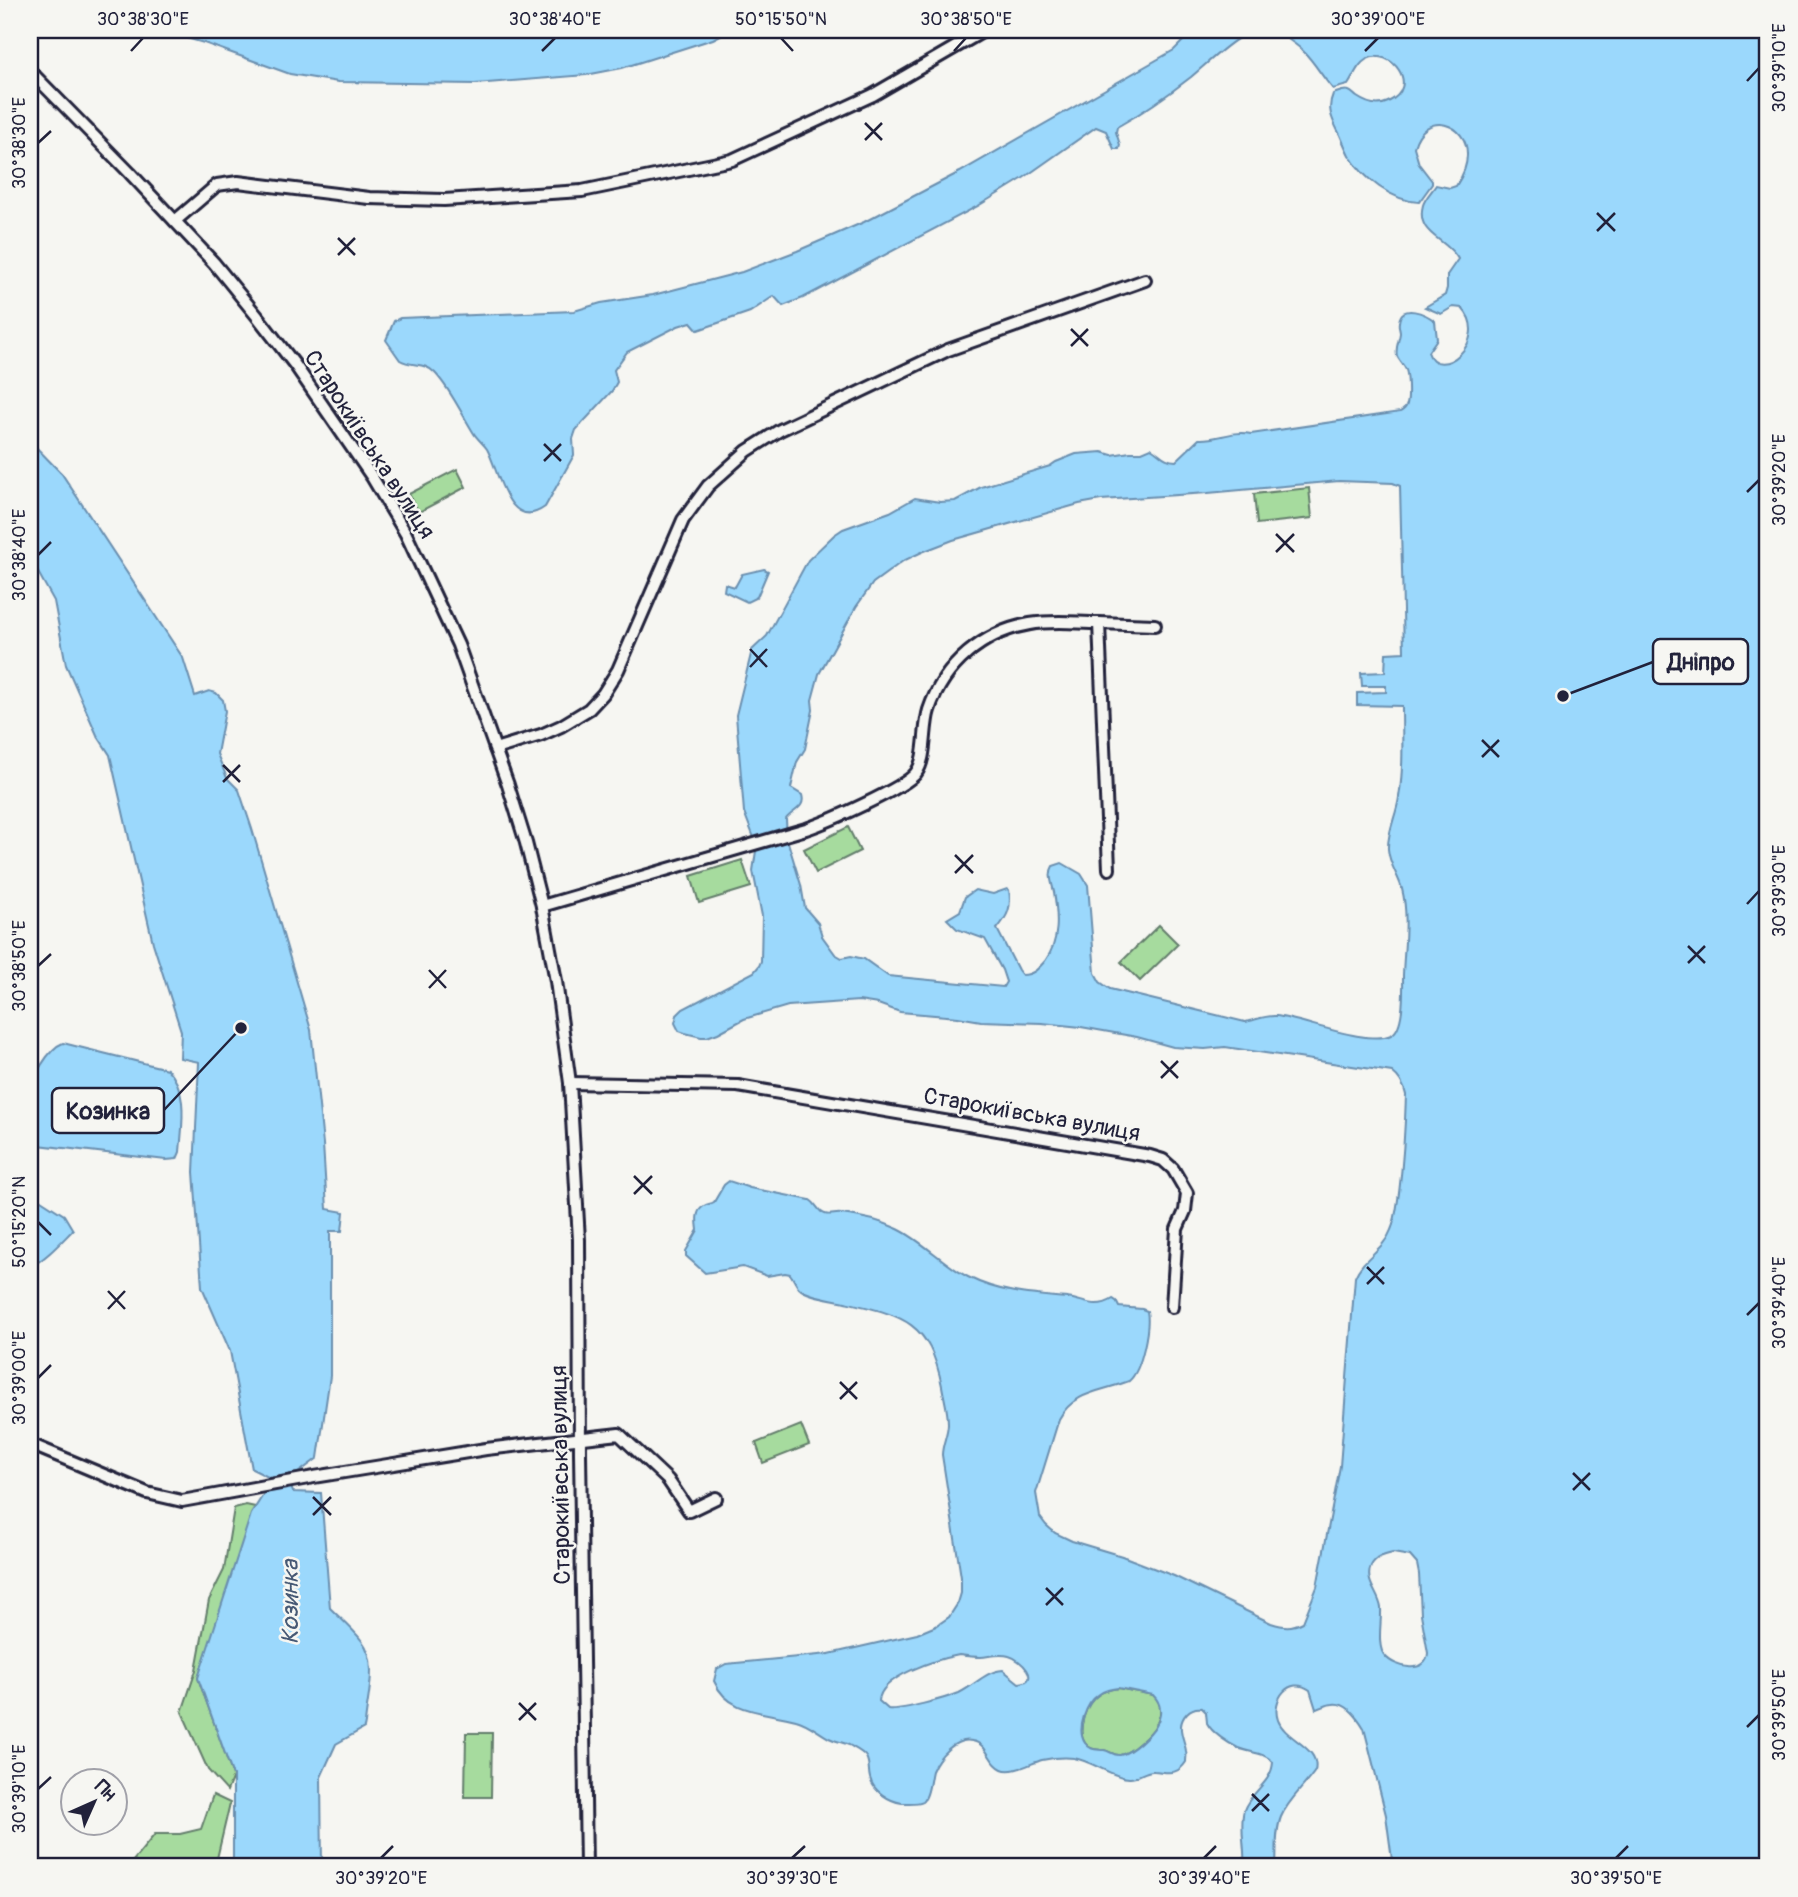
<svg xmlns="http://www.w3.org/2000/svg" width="1798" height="1897" font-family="Pangolin,sans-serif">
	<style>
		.green { fill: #a6db9e; stroke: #647e6c; stroke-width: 2 }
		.water { fill: #9bd8fc; stroke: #6b8faf; stroke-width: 2; fill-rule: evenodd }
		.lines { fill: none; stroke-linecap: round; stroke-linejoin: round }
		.minor-casing { stroke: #22223b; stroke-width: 16 }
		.minor { stroke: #f6f6f2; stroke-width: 10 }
		.ticks { fill: none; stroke: #22223b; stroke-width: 2.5 }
		.labels { text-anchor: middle; stroke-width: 5; stroke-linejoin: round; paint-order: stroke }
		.street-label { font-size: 23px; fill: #22223b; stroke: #f6f6f2 }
		.water-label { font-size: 24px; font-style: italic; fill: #465975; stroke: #f6f6f2 }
		.leader { fill: none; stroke: #22223b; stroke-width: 2.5 }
		.callout-dot { fill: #22223b; stroke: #f6f6f2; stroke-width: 2.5 }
		.callout { fill: #f6f6f2; stroke: #22223b; stroke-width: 2.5 }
		.callout-label { font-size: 24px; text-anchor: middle; font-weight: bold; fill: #22223b }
		.neatline { fill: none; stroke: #22223b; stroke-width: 2.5 }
		.ticks-label { font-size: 18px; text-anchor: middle; fill: #22223b }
	</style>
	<rect width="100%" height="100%" fill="#f6f6f2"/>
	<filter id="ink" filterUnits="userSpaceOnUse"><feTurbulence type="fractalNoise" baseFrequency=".0143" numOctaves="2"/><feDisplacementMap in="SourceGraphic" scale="14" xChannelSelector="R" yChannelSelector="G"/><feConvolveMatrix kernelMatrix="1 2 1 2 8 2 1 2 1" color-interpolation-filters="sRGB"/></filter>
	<g filter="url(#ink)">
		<g class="green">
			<path d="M457 469 466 487 419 512 409 494Z"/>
			<path d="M1309 488 1312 518 1257 524 1254 494Z"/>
			<path d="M848 827 860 851 816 873 804 849Z"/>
			<path d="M742 860 751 887 699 903 691 876Z"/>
			<path d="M1159 925 1178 944 1140 981 1121 962Z"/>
			<path d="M801 1425 809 1445 763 1463 756 1443Z"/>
			<path d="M246 1505 260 1508 198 1678 233 1776 227 1791 208 1770 182 1712 196 1670 209 1600 224 1570 234 1508Z"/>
			<path d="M1118 1688 1153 1695C1162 1703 1162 1714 1156 1725 1151 1734 1131 1753 1120 1755 1114 1756 1110 1751 1104 1750 1096 1749 1091 1751 1085 1743 1076 1730 1086 1703 1098 1695 1104 1690 1111 1689 1118 1688Z"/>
			<path d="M466 1733H492L491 1797H465Z"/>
			<path d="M213 1795 230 1803 215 1867H128L155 1834H180L201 1829Z"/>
		</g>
		<g class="water">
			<path d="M158 30H730L713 39 622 68 586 75 475 84 338 82 290 74 204 43Z"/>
			<path d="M1194 30H1252C1229 42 1211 60 1191 77 1168 95 1142 113 1117 127L1116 132 1120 145 1119 149H1114L1106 131 1096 127 1022 179 978 206 803 298 783 306 774 296 750 312 698 330 691 322 678 326 627 352 614 370 617 382 612 391 576 430 573 439 574 455 545 507C508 534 498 468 487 449 483 443 477 439 473 432 461 413 451 390 435 373 425 362 412 367 400 360L386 340 394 321 400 318 574 311 601 303 653 295 742 272 797 251 864 222 960 172 1174 50Z"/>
			<path d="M1278 30H1768V1867H1393L1386 1815 1364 1728C1358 1718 1347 1702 1333 1704 1327 1704 1322 1708 1316 1709L1310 1690C1289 1675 1271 1700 1278 1720 1285 1740 1321 1747 1315 1771 1305 1786 1288 1800 1281 1817 1275 1832 1277 1851 1276 1867H1244C1246 1849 1239 1827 1244 1810 1250 1792 1272 1783 1273 1762 1264 1752 1250 1753 1238 1748 1228 1743 1212 1733 1207 1723 1207 1721 1206 1714 1206 1712L1202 1708C1196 1707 1192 1708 1187 1713 1175 1726 1184 1737 1186 1751 1187 1754 1186 1758 1186 1762 1177 1776 1168 1772 1154 1771 1144 1770 1138 1779 1129 1778 1114 1778 1092 1761 1074 1758 1064 1757 1052 1758 1042 1760 1031 1763 1013 1774 1002 1769 988 1763 989 1744 972 1741 955 1737 938 1757 932 1771 930 1778 929 1797 923 1801 918 1804 908 1803 902 1803 889 1801 873 1791 870 1778 868 1771 870 1764 866 1757 863 1752 854 1748 849 1745 842 1742 835 1741 829 1738 818 1732 808 1723 796 1720 765 1711 729 1715 714 1681L717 1669 726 1664 829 1654 917 1634 936 1626 949 1617 958 1603 961 1593V1577L942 1455C942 1444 948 1434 948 1423 948 1411 944 1398 942 1386 929 1321 904 1316 845 1302 833 1299 806 1296 799 1288 795 1284 794 1279 790 1274L785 1273 767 1276 743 1267 705 1273 686 1256V1251L698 1230C697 1222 695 1211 704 1206 707 1204 711 1204 714 1202L724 1185 729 1181 750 1188 810 1200C817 1204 818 1212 825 1214 830 1216 836 1213 841 1214 859 1216 881 1221 898 1229 923 1241 943 1264 968 1277 999 1293 1033 1295 1067 1298 1084 1300 1095 1310 1113 1299L1116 1301 1119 1307 1142 1309 1147 1311C1150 1327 1142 1370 1129 1381 1101 1392 1074 1391 1059 1419L1036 1493 1040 1517 1046 1525 1055 1533 1072 1541 1122 1556 1174 1576 1271 1623C1284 1627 1291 1628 1303 1622L1317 1587 1340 1466 1355 1277C1364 1256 1383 1251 1391 1230 1396 1219 1397 1205 1399 1193 1403 1161 1405 1128 1406 1095 1404 1085 1400 1078 1392 1072L1225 1047 1205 1049 1173 1047 1137 1037 1081 1027 1042 1023 981 1021 958 1017 900 1012 878 1004 859 1001 788 1006 744 1019 718 1033 707 1037H701L685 1033 679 1031 675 1023 677 1015 683 1009 754 972 759 966 761 961 762 916 753 871 756 851V843L744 812 736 715 752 650 767 636 808 560 834 535 843 529 890 512 915 498 940 502 955 501 981 487 1050 466 1056 462 1076 454 1102 452 1112 455 1130 452H1142L1151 448C1160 453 1164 461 1176 461L1199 439C1218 440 1231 430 1251 434L1400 412C1404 409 1406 409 1407 404 1409 398 1408 375 1406 370 1404 365 1399 361 1397 356 1395 348 1399 341 1400 333 1400 330 1398 326 1399 322 1401 302 1426 314 1435 321L1437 339 1428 352C1438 383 1492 341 1462 308L1453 307 1441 314 1425 307 1445 295 1447 288V275L1458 259C1447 238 1415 235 1423 205 1425 198 1432 191 1436 185L1450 188 1456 186C1462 177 1467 167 1467 155 1468 123 1425 109 1414 147L1419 164 1432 181V184L1419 202C1392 201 1363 178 1349 155 1346 149 1343 142 1340 135 1333 121 1326 110 1333 94 1337 93 1344 89 1349 91 1352 92 1354 95 1357 97 1366 103 1378 107 1388 102 1422 86 1390 47 1367 59 1357 65 1354 76 1348 85L1333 89C1323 78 1315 63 1304 52 1296 43 1285 39 1278 30ZM1339 481 1393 483 1400 486 1404 652 1386 653 1385 672 1361 673 1362 686H1386V692L1357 693V705L1402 706C1402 736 1404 767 1399 797 1397 814 1387 832 1388 849 1389 864 1398 875 1402 889 1409 916 1404 947 1403 975 1403 988 1405 1029 1391 1035 1367 1046 1303 1019 1276 1016 1266 1015 1255 1020 1245 1022L1110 989 1100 982 1095 973 1088 885 1081 874 1062 863 1053 866C1048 874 1052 883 1054 892 1058 916 1060 941 1045 961 1038 969 1033 975 1022 975L1018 970 997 929C1008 916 1012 907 1009 890L1007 889 993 894 975 890 965 897 960 911 947 919 957 929 985 939 1002 970 1006 982 1003 987 888 976 864 959 851 956 842 958 835 954 822 936 818 923 805 908 801 885 787 839 786 819C793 810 806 808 802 795L791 788 797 762 805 749 813 710 812 700 819 674 856 607 873 583 903 561 922 552 953 540 1079 504 1101 500 1208 493ZM1393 1553 1410 1556 1417 1564 1419 1574 1421 1614 1428 1653C1427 1675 1395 1668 1385 1656 1376 1646 1382 1621 1381 1608 1379 1593 1364 1582 1371 1566 1375 1557 1384 1555 1393 1553ZM959 1655C966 1656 974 1657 981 1657 991 1656 1000 1653 1009 1656 1021 1659 1042 1681 1019 1683L1003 1670C986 1671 974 1686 959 1693 947 1698 900 1711 888 1709L879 1701C880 1676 938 1659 959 1655ZM1118 1688 1153 1695C1162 1704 1162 1715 1156 1725 1151 1734 1131 1753 1120 1755 1114 1756 1110 1751 1104 1750 1096 1749 1091 1751 1085 1743 1076 1730 1086 1703 1098 1695 1104 1690 1111 1689 1118 1688Z"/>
			<path d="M30 441 62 474 183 658 195 696 209 691 216 693 223 700 225 711 217 754 227 778 239 790 252 829 311 1030 323 1144 327 1209 344 1212 342 1231H330V1376L318 1458 298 1473 270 1478 252 1469 230 1351 202 1287 194 1172 199 1062 180 1058 181 1031 153 943 110 755 97 735 66 665 54 601 30 558Z"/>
			<path d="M764 569 768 571 757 597 747 602 724 591 725 584 735 587 742 574Z"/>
			<path d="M63 1043 167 1069C189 1090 182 1125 180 1152L177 1159 166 1160 30 1144C30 1127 28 1109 30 1093 31 1079 49 1048 63 1043Z"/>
			<path d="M30 1193 64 1215 73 1230C60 1243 46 1259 30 1267Z"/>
			<path d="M291 1487 293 1492 321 1493 330 1608C341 1619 353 1629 362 1641 379 1662 367 1698 365 1723L364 1728 336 1744 321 1777 322 1867H233V1776L198 1678 251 1514 265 1492Z"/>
		</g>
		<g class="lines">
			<g class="minor-casing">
				<g id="minor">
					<path d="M30 71 130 173 214 263 257 316 295 365 372 477 406 534 458 645 508 785 526 843 542 906 556 981 570 1083 579 1240 580 1453 586 1867"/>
					<path d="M175 221 217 185 238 182 369 198 444 200 582 191 732 160 873 95 985 30"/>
					<path d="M1099 623 1155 625"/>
					<path d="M495 749 541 735 561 726 589 709 603 694 618 670 683 520 708 486 747 451 780 430 948 350 1145 280"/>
					<path d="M542 906 806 829C827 822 905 788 916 773 927 758 923 729 929 710 944 665 983 632 1030 624 1052 620 1076 623 1099 623L1109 869"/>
					<path d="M570 1083 738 1086 1150 1156 1163 1160 1173 1169 1187 1193 1185 1211 1177 1229 1172 1307"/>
					<path d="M30 1444 147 1493 182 1501 314 1477 486 1449 619 1434 668 1480 689 1511 716 1498"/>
				</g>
			</g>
			<use href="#minor" class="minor"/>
		</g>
	</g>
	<path class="ticks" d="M781 38 793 51M131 51 143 38M542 51 555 38M954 51 966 38M1365 51 1378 38M1747 81 1759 68M865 123 882 140M865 140 882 123M38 143 51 131M1597 213 1615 231M1597 231 1615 213M338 238 355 255M338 255 355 238M1071 329 1088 346M1071 346 1088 329M544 444 561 461M544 461 561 444M1747 492 1759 480M1276 534 1294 552M1276 552 1294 534M38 555 51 542M750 649 767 667M750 667 767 649M1482 740 1499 757M1482 757 1499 740M223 765 240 782M223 782 240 765M955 855 973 873M955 873 973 855M1747 904 1759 891M1688 946 1705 963M1688 963 1705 946M38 966 51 954M429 970 446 988M429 988 446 970M1161 1061 1178 1078M1161 1078 1178 1061M634 1176 652 1194M634 1194 652 1176M38 1222 51 1235M1367 1267 1384 1284M1367 1284 1384 1267M108 1291 125 1309M108 1309 125 1291M1747 1315 1759 1303M38 1378 51 1365M840 1382 857 1399M840 1399 857 1382M1573 1473 1590 1490M1573 1490 1590 1473M313 1497 331 1515M313 1515 331 1497M1046 1588 1063 1605M1046 1605 1063 1588M519 1703 536 1720M519 1720 536 1703M1747 1727 1759 1715M38 1789 51 1777M1252 1794 1269 1811M1252 1811 1269 1794M381 1858 393 1846M792 1858 805 1846M1204 1858 1216 1846M1616 1858 1628 1846"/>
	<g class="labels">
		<g class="street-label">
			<text transform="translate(370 444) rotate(57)" y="8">Старокиївська вулиця</text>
			<text transform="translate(1032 1114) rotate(10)" y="8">Старокиївська вулиця</text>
			<text transform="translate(560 1475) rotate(-91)" y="8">Старокиївська вулиця</text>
		</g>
		<g class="water-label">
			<text transform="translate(290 1602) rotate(-90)" y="8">Козинка</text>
		</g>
	</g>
	<path class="leader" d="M1563 696L1653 662M241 1028L164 1110"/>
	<g class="callout-dot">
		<circle cx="1563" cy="696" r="7"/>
		<circle cx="241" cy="1028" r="7"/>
	</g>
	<g class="callout">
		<rect x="1653" y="639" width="95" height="45" rx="7"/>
		<rect x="52" y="1088" width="112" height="45" rx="7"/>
	</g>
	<g class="callout-label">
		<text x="1701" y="670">Дніпро</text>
		<text x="108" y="1119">Козинка</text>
	</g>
	<rect width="1798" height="1897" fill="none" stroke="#f6f6f2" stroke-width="77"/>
	<g transform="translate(94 1802) rotate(45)"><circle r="33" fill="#f6f6f2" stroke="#a1a1a9" stroke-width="2"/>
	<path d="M0-5L12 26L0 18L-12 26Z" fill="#22223b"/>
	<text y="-10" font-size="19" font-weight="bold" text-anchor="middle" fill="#22223b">Пн</text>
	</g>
	<rect x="38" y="38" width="1721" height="1820" class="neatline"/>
	<g class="ticks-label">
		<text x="143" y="25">30°38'30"E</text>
		<text x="555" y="25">30°38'40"E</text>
		<text x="781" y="25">50°15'50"N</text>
		<text x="966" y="25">30°38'50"E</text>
		<text x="1378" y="25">30°39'00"E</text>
		<text transform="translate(1779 68) rotate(-90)" y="6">30°39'10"E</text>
		<text transform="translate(19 143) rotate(-90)" y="6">30°38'30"E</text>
		<text transform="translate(1779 480) rotate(-90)" y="6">30°39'20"E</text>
		<text transform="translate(19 555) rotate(-90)" y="6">30°38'40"E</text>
		<text transform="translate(1779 891) rotate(-90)" y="6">30°39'30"E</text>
		<text transform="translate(19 966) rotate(-90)" y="6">30°38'50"E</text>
		<text transform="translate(19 1222) rotate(-90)" y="6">50°15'20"N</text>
		<text transform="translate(1779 1303) rotate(-90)" y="6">30°39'40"E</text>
		<text transform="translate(19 1378) rotate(-90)" y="6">30°39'00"E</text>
		<text transform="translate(1779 1715) rotate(-90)" y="6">30°39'50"E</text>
		<text transform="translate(19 1789) rotate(-90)" y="6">30°39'10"E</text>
		<text x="381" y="1884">30°39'20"E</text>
		<text x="792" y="1884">30°39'30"E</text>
		<text x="1204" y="1884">30°39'40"E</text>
		<text x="1616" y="1884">30°39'50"E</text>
	</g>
</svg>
